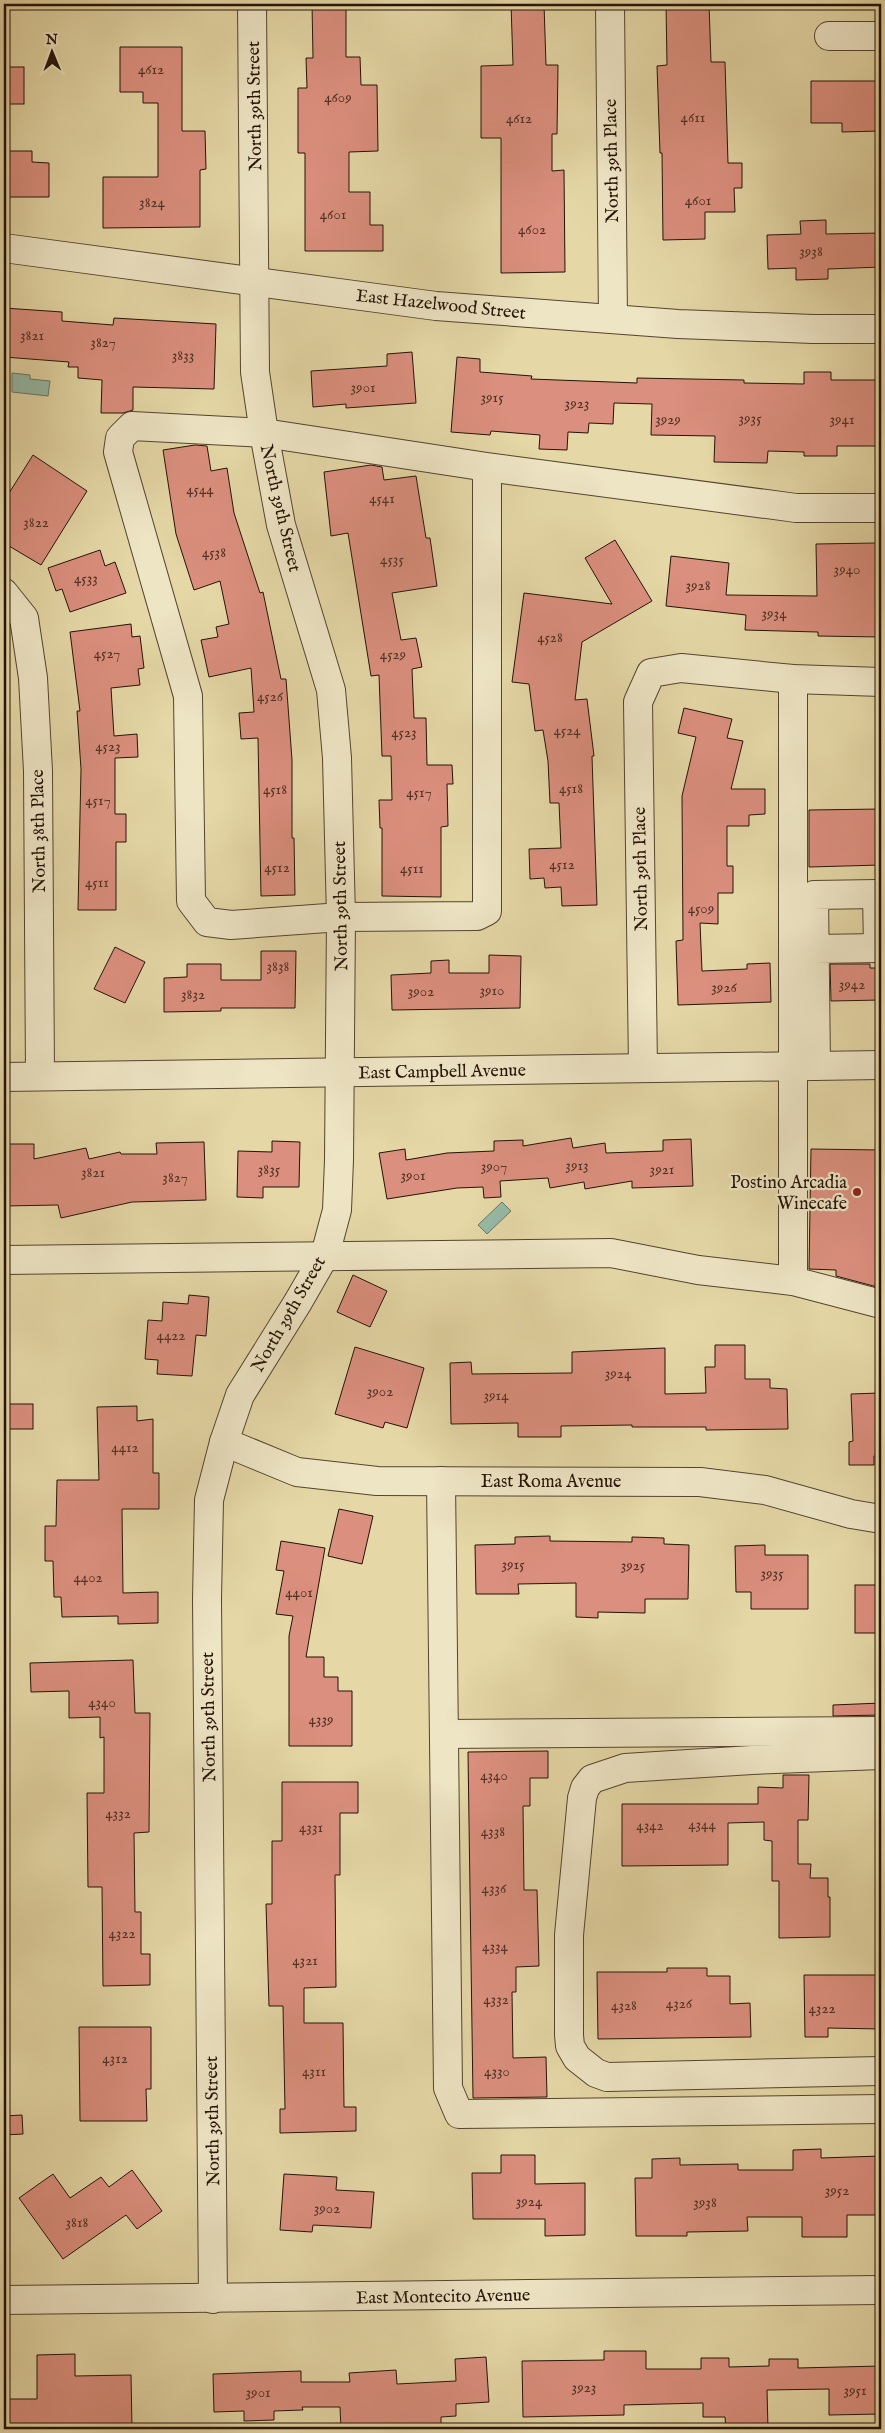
<svg xmlns="http://www.w3.org/2000/svg" width="885" height="2433" font-family="'IM FELL English',serif">
	<style>
		.water { fill: #96baa7; stroke: #687767 }
		.building { fill: #db8f7e; stroke: #241307 }
		.lines { fill: none; stroke-linecap: round; stroke-linejoin: round }
		.minor-casing { stroke: #54442f; stroke-width: 30 }
		.minor { stroke: #eee5c5; stroke-width: 28 }
		.poi-dot { fill: #8f2418; stroke: #eee5c5; stroke-width: 2 }
		.labels { text-anchor: middle; stroke-width: 4.5; stroke-linejoin: round; paint-order: stroke }
		.number-label { font-size: 15px; fill: #523225 }
		.street-label { font-size: 18px; fill: #241307; stroke: #eee5c5 }
		.poi-label { font-size: 18px; fill: #241307; stroke: #eee5c5; text-anchor: end }
	</style>
	<rect width="100%" height="100%" fill="#e5d7a6"/>
	<filter id="stains"><feTurbulence type="fractalNoise" baseFrequency=".004" numOctaves="4"/><feColorMatrix values="0 0 0 0 .2 0 0 0 0 .09 0 0 0 0 .02 0 0 0 .5 -.17"/></filter>
	<radialGradient id="worn" r=".72"><stop offset=".6" stop-color="#630" stop-opacity="0"/><stop offset="1" stop-color="#630" stop-opacity=".3"/></radialGradient>
	<g class="water">
		<path d="M12 373 30 375V379L50 381 48 396 12 392Z"/>
		<path d="M502 1202 511 1211 487 1234 478 1225Z"/>
	</g>
	<g class="building">
		<path d="M312 4H346V57H360L361 85H377L378 151 349 152V192H370V225H383V251H305V153H298V88H307L306 58H313Z"/>
		<path d="M511 4H544L546 65H558L557 134H552V171L564 170 565 272 501 273V138H481V66L513 65Z"/>
		<path d="M666 4H709L711 62H725L728 163H742V188H734L735 212H705V239L663 240 662 153H660L657 66 667 65Z"/>
		<path d="M120 47H182V131H205L206 169 200 170V227L103 228V177H158V103H143V92H120Z"/>
		<rect x="4" y="67" width="20" height="37"/>
		<path d="M811 81H881V131L842 132V123H811Z"/>
		<path d="M4 151H32V162L49 163V197H4Z"/>
		<path d="M826 220V234L881 233V267L828 269V279L796 280V268L768 269 767 235 801 234 800 221Z"/>
		<path d="M4 308 62 312V321L113 325 114 318 216 324 214 389 133 387V410L123 413H101L102 380 78 378V367H68L69 362 4 357Z"/>
		<path d="M412 352 416 403 346 408V404L313 407 311 371 387 366V354Z"/>
		<path d="M457 357 480 359V372L532 376 531 379 637 383V378L744 380V383L804 384V372H831V380H879V446H837V456H804V452L768 451 767 463 714 462 715 436 651 435 652 404 614 403 613 424 589 423 588 433 568 432 567 450 539 449 540 435 491 431 490 435 451 432Z"/>
		<path d="M195 445 207 446 211 471 227 468 234 513 260 593 263 592 281 679H286L292 760V838H294L295 895 261 896 258 738 241 739 239 713 254 712 251 668 209 677 201 640 218 637 216 627 229 624 220 581 194 590 176 534 163 450Z"/>
		<path d="M33 455 87 491 41 565 4 543V501Z"/>
		<path d="M371 465 382 467 384 480 416 476 426 538H430L437 586 392 593 401 640 416 638 422 667 412 669 414 718H426L427 765H452L453 784H447L448 826 441 827V897L382 896V828H380L379 800H392L391 756H382L379 675 371 676 348 533 331 536 324 472Z"/>
		<path d="M615 540 652 601 582 642 575 700 587 699 594 756H592L597 905 562 906 561 887 545 888 544 878 530 879 529 849 561 848 559 803H550L548 761 543 730 535 731 529 684 512 682 524 593 612 604 585 558Z"/>
		<path d="M876 543 877 606H881V637L818 636V632L745 630 746 615 666 606 671 556 729 563 726 595 817 596 816 544Z"/>
		<path d="M100 550 105 566 115 562 126 593 70 612 62 589 56 591 48 568Z"/>
		<path d="M131 624 132 637 140 636 144 668 138 669 140 685 111 688 114 736 137 734 138 757 115 758V814H126V842H116V910H78L81 769 77 711H80L70 632Z"/>
		<path d="M684 708 732 719 727 738 743 741 731 789H765V814L749 815V826H727V866H733V893H718V924L700 923 702 971 747 969V964L770 963 771 1002 678 1005 676 941 683 940 682 796 696 737 678 733Z"/>
		<path d="M881 809V865L809 867V810Z"/>
		<path d="M115 947 145 962 125 1003 94 989Z"/>
		<path d="M261 951H296L295 1008H221V1011L164 1012V978L187 977V964H221V980H261Z"/>
		<path d="M489 955 521 956 520 1008 392 1010 391 975 431 973V961L449 960V973H489Z"/>
		<path d="M830 964H870V968H881V1000L831 1001Z"/>
		<path d="M571 1138 573 1148 605 1143 606 1153 663 1151V1140L691 1139 693 1186 632 1188V1181L585 1189 584 1182 550 1188 548 1178 500 1181 501 1197 484 1198 483 1187 457 1188 387 1199 379 1153 405 1149 406 1160 447 1153 494 1151V1141L523 1140V1146Z"/>
		<path d="M272 1141 300 1142 299 1187H263V1198L237 1197 238 1151 272 1152Z"/>
		<path d="M204 1142 206 1200 132 1202 61 1218 58 1205 4 1206 6 1144H34V1159L86 1148 89 1159 120 1152 121 1154H157L156 1143Z"/>
		<path d="M811 1149 881 1150V1288L836 1276V1270L809 1269Z"/>
		<path d="M353 1275 387 1291 370 1327 337 1312Z"/>
		<path d="M189 1295 209 1297 206 1336 196 1335 192 1376 157 1374 158 1360 145 1359 148 1320 162 1321 163 1302 188 1304Z"/>
		<path d="M715 1345H745V1379H770V1388L787 1389 788 1429 706 1430V1427H632V1425L561 1426V1437H518V1423L451 1424 450 1363 471 1362 472 1374 572 1373V1352L665 1348V1394L706 1393 705 1367H715Z"/>
		<path d="M355 1347 424 1368 407 1428 385 1422 383 1428 335 1414Z"/>
		<path d="M879 1393V1397H881V1456H874V1465H849V1442L853 1441 851 1394Z"/>
		<rect x="4" y="1404" width="29" height="25"/>
		<path d="M137 1406V1421L153 1419V1473H159V1509H122L123 1593 158 1592V1623L118 1624V1616L62 1617 61 1597H54L53 1561H45V1526H56L57 1480H99L97 1407Z"/>
		<path d="M339 1509 373 1516 362 1564 328 1556Z"/>
		<path d="M550 1536V1541L632 1542V1537L664 1538V1544L689 1545 688 1599H645V1613L598 1612V1618L576 1617V1583L518 1584 519 1594H476L475 1545 515 1544V1537Z"/>
		<path d="M281 1541 325 1548 306 1657H324V1677H338V1691H352V1746H289V1636L293 1616 276 1614 284 1571 276 1570Z"/>
		<path d="M765 1545V1555H808V1609H751V1592H736L735 1546Z"/>
		<rect x="855" y="1585" width="26" height="48"/>
		<path d="M133 1660 135 1713H150L149 1832 134 1833 135 1912H141V1954H150V1985L103 1986 102 1887H88L87 1793H104V1737L100 1738V1717L69 1718V1691L31 1692 30 1663Z"/>
		<path d="M881 1703V1715L833 1716V1705Z"/>
		<path d="M548 1751V1778H530V1806H523L524 1890H537L539 1966 516 1967V1992H512L513 2058 546 2057 547 2097 473 2098 468 1752Z"/>
		<path d="M783 1775H809L808 1820H798V1864H811L810 1878H828V1897H830V1937L779 1938V1881H772V1841L764 1840V1822L728 1823V1865L622 1866V1804H758V1787L783 1788Z"/>
		<path d="M282 1782H358V1813H340V1875H335L336 1987 304 1988V2023H343L344 2107H356V2131L280 2133V2109H285L283 2006H269L266 1904H272V1841H282Z"/>
		<path d="M667 1968H707V1976H730V2004L750 2003 751 2037 598 2039 597 1972H667Z"/>
		<path d="M804 1975H881V2029L828 2028V2037H805Z"/>
		<path d="M79 2027H151V2089H146L147 2121H80Z"/>
		<path d="M22 2115 23 2134 4 2135V2116Z"/>
		<path d="M821 2149V2158L881 2156V2215H847V2237H802V2217H747L748 2231 687 2232V2236H636L635 2178H652V2159L680 2158V2165L738 2164V2170H793V2150Z"/>
		<path d="M501 2155H535V2184L585 2183V2235L545 2236V2219H473L472 2173H501Z"/>
		<path d="M132 2170 162 2211 137 2229 126 2215 63 2259 19 2198 53 2174 70 2198 101 2177 109 2187Z"/>
		<path d="M284 2174 337 2177 336 2190 374 2192 371 2228 313 2225 312 2232 280 2230Z"/>
		<path d="M604 2351H646V2369H701V2358H729V2367L769 2366V2359H798V2368L881 2366V2414L829 2415V2389L767 2390 768 2429H726L725 2417H703V2403L624 2405V2415L523 2417 522 2361 604 2360Z"/>
		<path d="M75 2354V2376L131 2375 132 2429H4V2399H37V2355Z"/>
		<path d="M486 2357 489 2402 456 2404V2416L441 2417V2427L341 2429 340 2407H302L303 2410 274 2411V2420L244 2421V2411L214 2412 213 2374 301 2371V2382H350L349 2373 396 2370 397 2384 456 2381 455 2359Z"/>
	</g>
	<g class="lines">
		<g class="minor-casing">
			<g id="minor">
				<path d="M610 4 613 319"/>
				<path d="M829 36H881"/>
				<path d="M4 248 436 306 678 324 813 329H881"/>
				<path d="M487 467V911L477 916 341 917 231 925 207 922 191 901 188 696 118 452 120 438 132 426 264 433 487 467 796 508H881"/>
				<path d="M4 593 24 618 33 678 38 771 40 1076"/>
				<path d="M793 679V1281"/>
				<path d="M815 949 878 948 877 894 814 895 816 1066"/>
				<path d="M643 1068 638 702 651 673 681 668 793 679 881 682"/>
				<path d="M4 1077 881 1065"/>
				<path d="M4 1260 611 1253 698 1270 793 1281 881 1304"/>
				<path d="M224 1442 297 1472 377 1481 700 1482 765 1490 851 1514 881 1519"/>
				<path d="M441 1481 448 2088 459 2114 881 2109"/>
				<path d="M444 1734 881 1731"/>
				<path d="M881 1755 752 1760 625 1768 592 1779 585 1788 582 1798 569 1935V2035L570 2046 577 2058 596 2073 607 2077 881 2071"/>
				<path d="M213 2299 207 1599 209 1500 224 1442 240 1395 298 1302 325 1255 337 1210 339 1160 341 917 337 758 331 690 281 525 264 433 255 372 252 4"/>
				<path d="M4 2300 881 2290"/>
			</g>
		</g>
		<use href="#minor" class="minor"/>
	</g>
	<circle class="poi-dot" cx="857" cy="1192" r="5"/>
	<g class="labels">
		<g class="number-label">
			<text x="151" y="74">4612</text>
			<text x="338" y="102">4609</text>
			<text x="693" y="122">4611</text>
			<text x="519" y="123">4612</text>
			<text x="698" y="205">4601</text>
			<text x="152" y="207">3824</text>
			<text x="333" y="219">4601</text>
			<text x="532" y="234">4602</text>
			<text x="811" y="256">3938</text>
			<text x="32" y="340">3821</text>
			<text x="103" y="347">3827</text>
			<text x="183" y="360">3833</text>
			<text x="363" y="392">3901</text>
			<text x="492" y="402">3915</text>
			<text x="577" y="408">3923</text>
			<text x="750" y="423">3935</text>
			<text x="668" y="424">3929</text>
			<text x="842" y="424">3941</text>
			<text x="200" y="494">4544</text>
			<text x="382" y="503">4541</text>
			<text x="36" y="527">3822</text>
			<text x="214" y="557">4538</text>
			<text x="392" y="564">4535</text>
			<text x="847" y="574">3940</text>
			<text x="86" y="583">4533</text>
			<text x="698" y="590">3928</text>
			<text x="774" y="618">3934</text>
			<text x="550" y="642">4528</text>
			<text x="107" y="658">4527</text>
			<text x="393" y="659">4529</text>
			<text x="270" y="701">4526</text>
			<text x="567" y="735">4524</text>
			<text x="404" y="737">4523</text>
			<text x="108" y="751">4523</text>
			<text x="571" y="793">4518</text>
			<text x="275" y="794">4518</text>
			<text x="419" y="797">4517</text>
			<text x="98" y="805">4517</text>
			<text x="562" y="869">4512</text>
			<text x="277" y="872">4512</text>
			<text x="412" y="873">4511</text>
			<text x="97" y="887">4511</text>
			<text x="701" y="913">4509</text>
			<text x="278" y="971">3838</text>
			<text x="852" y="989">3942</text>
			<text x="724" y="992">3926</text>
			<text x="492" y="995">3910</text>
			<text x="421" y="996">3902</text>
			<text x="193" y="999">3832</text>
			<text x="577" y="1170">3913</text>
			<text x="494" y="1171">3907</text>
			<text x="269" y="1174">3835</text>
			<text x="662" y="1174">3921</text>
			<text x="93" y="1177">3821</text>
			<text x="413" y="1180">3901</text>
			<text x="175" y="1182">3827</text>
			<text x="171" y="1340">4422</text>
			<text x="618" y="1378">3924</text>
			<text x="380" y="1396">3902</text>
			<text x="496" y="1400">3914</text>
			<text x="125" y="1452">4412</text>
			<text x="513" y="1569">3915</text>
			<text x="633" y="1570">3925</text>
			<text x="772" y="1578">3935</text>
			<text x="88" y="1582">4402</text>
			<text x="299" y="1597">4401</text>
			<text x="102" y="1707">4340</text>
			<text x="321" y="1724">4339</text>
			<text x="494" y="1780">4340</text>
			<text x="118" y="1818">4332</text>
			<text x="702" y="1829">4344</text>
			<text x="650" y="1830">4342</text>
			<text x="311" y="1832">4331</text>
			<text x="493" y="1836">4338</text>
			<text x="494" y="1893">4336</text>
			<text x="122" y="1938">4322</text>
			<text x="495" y="1951">4334</text>
			<text x="305" y="1965">4321</text>
			<text x="496" y="2004">4332</text>
			<text x="679" y="2008">4326</text>
			<text x="624" y="2010">4328</text>
			<text x="822" y="2013">4322</text>
			<text x="115" y="2063">4312</text>
			<text x="314" y="2076">4311</text>
			<text x="497" y="2076">4330</text>
			<text x="837" y="2195">3952</text>
			<text x="529" y="2206">3924</text>
			<text x="705" y="2207">3938</text>
			<text x="327" y="2213">3902</text>
			<text x="77" y="2227">3818</text>
			<text x="584" y="2392">3923</text>
			<text x="855" y="2395">3951</text>
			<text x="258" y="2397">3901</text>
		</g>
		<g class="street-label">
			<text transform="translate(254 106) rotate(-91)" y="6">North 39th Street</text>
			<text transform="translate(611 161) rotate(-91)" y="6">North 39th Place</text>
			<text transform="translate(441 304) rotate(6)" y="6">East Hazelwood Street</text>
			<text transform="translate(281 508) rotate(77)" y="6">North 39th Street</text>
			<text transform="translate(38 831) rotate(-91)" y="6">North 38th Place</text>
			<text transform="translate(640 869) rotate(-91)" y="6">North 39th Place</text>
			<text transform="translate(340 906) rotate(-91)" y="6">North 39th Street</text>
			<text transform="translate(442 1071) rotate(-1)" y="6">East Campbell Avenue</text>
			<text transform="translate(288 1314) rotate(-60)" y="6">North 39th Street</text>
			<text x="551" y="1487">East Roma Avenue</text>
			<text transform="translate(208 1717) rotate(-91)" y="6">North 39th Street</text>
			<text transform="translate(212 2121) rotate(-91)" y="6">North 39th Street</text>
			<text transform="translate(443 2296) rotate(-1)" y="6">East Montecito Avenue</text>
		</g>
		<g class="poi-label">
			<text x="847" y="1188">Postino Arcadia<tspan x="847" dy="21">Winecafe</tspan></text>
		</g>
	</g>
	<rect width="885" height="2433" fill="none" stroke="#e5d7a6" stroke-width="20"/>
	<rect x="5" y="5" width="875" height="2423" fill="none" stroke="#241307" stroke-width="2.5"/>
	<rect x="10" y="10" width="865" height="2413" fill="none" stroke="#241307"/>
	<g transform="translate(52 52) rotate(359)" stroke="#eee5c5" stroke-width="4" paint-order="stroke">
	<path d="M0-4L9 19L0 12L-9 19Z" fill="#241307"/>
	<text y="-8" font-size="14" font-weight="bold" text-anchor="middle" fill="#241307">N</text>
	</g>
	<rect width="100%" height="100%" filter="url(#stains)"/>
	<rect width="100%" height="100%" fill="url(#worn)"/>
</svg>
